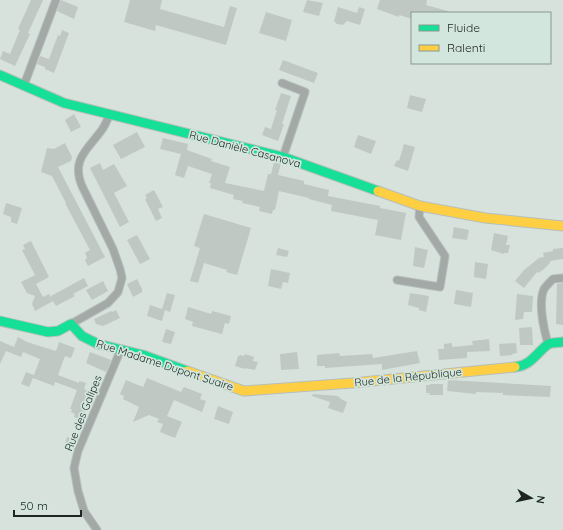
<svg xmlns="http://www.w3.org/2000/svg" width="563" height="530" font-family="Quicksand,sans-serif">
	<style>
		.building { fill: #c0c8c3 }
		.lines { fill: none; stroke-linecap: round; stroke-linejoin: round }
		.street-casing { stroke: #b6bfbb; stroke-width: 9 }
		.fast-casing { stroke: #b6bfbb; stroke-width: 11 }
		.slow-casing { stroke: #b6bfbb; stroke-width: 11 }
		.street { stroke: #a3a9a7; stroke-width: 7 }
		.fast { stroke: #16e098; stroke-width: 9 }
		.slow { stroke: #ffcf43; stroke-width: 9 }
		.labels { text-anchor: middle; stroke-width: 3.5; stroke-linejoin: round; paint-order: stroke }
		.street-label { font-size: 11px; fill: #1d2421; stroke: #d3e6dd }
	</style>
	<rect width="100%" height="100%" fill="#d7e2dd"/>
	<g class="building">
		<path d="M31 0H43L28 33 30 34 15 66 0 59 3 51 10 54 20 30 18 29Z"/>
		<path d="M61 0 78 7 74 19 57 11Z"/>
		<path d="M130 0H162L160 9 224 27 230 6 237 8 226 45 156 25 155 31 124 22Z"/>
		<path d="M307 0 323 3 319 16 303 12Z"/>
		<path d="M380 0H427L426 5 448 11V13H412V19L399 15V17L377 9Z"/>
		<path d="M338 7 357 13 359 7 365 9 360 25 347 21 343 25 337 24 334 21Z"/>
		<path d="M266 12 292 20 286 41 259 33Z"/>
		<path d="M62 30 69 33 54 73 45 69V67L37 64 40 56 49 59 58 35 60 36Z"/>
		<path d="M283 60 318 73 314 83 279 70Z"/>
		<path d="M281 93 291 96 282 124H284L278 141 262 135 265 127 271 129 277 110H275Z"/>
		<path d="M410 95 426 99 422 112 407 108Z"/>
		<path d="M74 114 81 127 71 132 65 120Z"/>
		<path d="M137 132 145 147 121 159 113 145Z"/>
		<path d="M358 135 376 141 371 154 354 147Z"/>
		<path d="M163 138 188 144 187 150 212 159 211 161 230 167 225 183 264 191 268 174H271L274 162 281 163 278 175 304 181V184L329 190 328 196 380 206V208L406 213 401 240 375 235 378 220 331 211 332 205 309 199V198L279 191 275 210H273L272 214 259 211 260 207 242 203 243 201 233 199 234 195 210 188 211 183H209L212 174 188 166 184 178 175 175 181 154 160 149Z"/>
		<path d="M65 143 72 157 71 161 58 167 105 257 88 266 85 260 87 258 85 253 90 250 65 203H66L52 176 41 172 47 148 54 149Z"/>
		<path d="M404 144 415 147 408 171 394 166 397 160 399 161Z"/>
		<path d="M100 163 103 170 114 164 127 186 114 193 129 222 120 227 90 168Z"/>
		<path d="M154 190 163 207 158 209 162 218 156 221 145 199 147 198 145 195Z"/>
		<path d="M6 203 22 208 17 224 11 222V217L3 214Z"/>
		<path d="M204 214 251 228 237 275 226 272 227 270 204 263 198 283 190 281 200 248 194 246Z"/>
		<path d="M454 227 469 230 467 240 452 238Z"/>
		<path d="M494 233 508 236 506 245H510L508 253H504V254L491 250Z"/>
		<path d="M137 235 150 259 140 264 127 240Z"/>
		<path d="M31 241 49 277 36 284 43 297 49 294 52 299 51 296 84 278 88 286 73 294 75 296 56 306 53 301 35 311 32 304 35 296 27 293 21 282 35 275 22 250 25 249 23 245Z"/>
		<path d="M415 247 428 250 424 268 413 266Z"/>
		<path d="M278 248 289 251 287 257 276 255Z"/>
		<path d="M563 248V259L550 261V263L544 269 538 273 537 272 524 288 515 281 524 270 539 258 544 257 543 253 553 251V249Z"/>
		<path d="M475 262 488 264 486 279 474 277Z"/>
		<path d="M271 269 290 273 288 283 283 282 281 289 268 286Z"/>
		<path d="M137 279 142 289V292L133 297 127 284Z"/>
		<path d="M103 281 108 291 92 300 86 290Z"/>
		<path d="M563 283V325L556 324 557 284Z"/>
		<path d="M456 290 473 293 471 307 454 304Z"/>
		<path d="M167 293 175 295 170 312 165 310 162 321 147 316 150 305 162 309Z"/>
		<path d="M410 293 429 296 426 312 419 310V308L408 305Z"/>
		<path d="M517 294 533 296 532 312H524L523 319 515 320Z"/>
		<path d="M188 307 211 314 212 311 231 316 229 324 225 323 222 334 192 326 193 322 185 319Z"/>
		<path d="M116 310 120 318 103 326 96 324 94 319 111 311 112 312Z"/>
		<path d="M532 327 533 345H520L519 328Z"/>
		<path d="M166 329 175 332 171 344 162 342Z"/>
		<path d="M18 337 27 342 56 351 59 342 75 348 71 358 65 356 58 375 79 383V381L86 383 84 389 97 394 89 411 86 410 82 420 74 417 75 414 71 412 72 409H70L77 390 55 382 54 386 33 378 29 387 21 384 26 372 34 375 40 359 23 352 21 357 6 351 0 364V341L14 347Z"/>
		<path d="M489 339 490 351 467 352V358L439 360 438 349H444V344L452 343V347L473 345 472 341Z"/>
		<path d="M516 343 517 353 512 354V355L500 356 499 344Z"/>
		<path d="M417 351 420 363 382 370V364L325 368V366H317V355L339 353 340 356 372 354 373 358Z"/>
		<path d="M90 352 111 360 106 372 86 363Z"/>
		<path d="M297 352 299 369 281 370 280 354Z"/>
		<path d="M245 354 254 357 253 361 258 362 255 370 245 368V369L235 366 238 356H239L240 355 244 356Z"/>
		<path d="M147 378 181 392 184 387 202 394 200 399 206 401 202 412 174 400 167 416 182 422 175 438 160 432 163 424 157 422 159 419 149 415 133 422 139 407 123 399 124 396 120 394 126 380 143 387Z"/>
		<path d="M448 380 551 386 550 397 503 395V393L476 392V394L447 391Z"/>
		<path d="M430 384H443V395H429L430 393H426V385H430Z"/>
		<path d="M313 394 338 396 341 399 347 402 343 413 328 408 330 402 312 396Z"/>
		<path d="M218 406 233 412 229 424 214 419Z"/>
		<path d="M67 437 75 440 71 449 64 446Z"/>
	</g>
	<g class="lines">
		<g class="street-casing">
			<g id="street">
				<path d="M282 83 305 92 283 157"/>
				<path d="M24 85 56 0"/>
				<path d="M397 280 440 287 445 256 419 217 420 206"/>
				<path d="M71 324 108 303 118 292 122 278 120 269 113 249 82 186C71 160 87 150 101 131 105 126 107 120 110 114"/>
				<path d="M548 344C544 330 538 303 544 289 546 286 550 282 553 279L563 278"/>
				<path d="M97 530 84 511 78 491 74 468 78 451 121 349"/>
			</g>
		</g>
		<g class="fast-casing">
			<g id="fast">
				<path d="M0 75 64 103 283 157 378 191"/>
				<path d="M0 321 48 332 58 331 71 324 82 336 98 344 143 355 187 371"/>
				<path d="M515 367C530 366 536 354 547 345 551 342 558 343 563 342"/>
			</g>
		</g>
		<g class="slow-casing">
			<g id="slow">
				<path d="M378 191 420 206 485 218 563 226"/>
				<path d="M187 371 244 391 352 383 515 367"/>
			</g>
		</g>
		<use href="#street" class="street"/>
		<use href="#fast" class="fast"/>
		<use href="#slow" class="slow"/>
	</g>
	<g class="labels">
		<g class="street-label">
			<text transform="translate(245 149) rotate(15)" y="4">Rue Danièle Casanova</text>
			<text transform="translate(165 365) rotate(18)" y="4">Rue Madame Dupont Suaire</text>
			<text transform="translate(408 377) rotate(-6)" y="4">Rue de la République</text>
			<text transform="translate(83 413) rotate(-68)" y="4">Rue des Galipes</text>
		</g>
	</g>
	<rect x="411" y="12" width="140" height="52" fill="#d3e6dd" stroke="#8a9892"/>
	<rect x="419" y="25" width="20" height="6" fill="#16e098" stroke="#8a9892"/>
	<text x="447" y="32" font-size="12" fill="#1d2421">Fluide</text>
	<rect x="419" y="45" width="20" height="6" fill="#ffcf43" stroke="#8a9892"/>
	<text x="447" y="52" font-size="12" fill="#1d2421">Ralenti</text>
	<g transform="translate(531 498) rotate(99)" stroke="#d3e6dd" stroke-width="3" paint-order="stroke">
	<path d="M0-3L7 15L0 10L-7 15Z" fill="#1d2421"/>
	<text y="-6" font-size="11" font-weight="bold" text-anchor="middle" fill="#1d2421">N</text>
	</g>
	<path d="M14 510v6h67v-6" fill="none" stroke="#1d2421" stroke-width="2"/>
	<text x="20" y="510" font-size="12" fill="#1d2421" stroke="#d3e6dd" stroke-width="3" paint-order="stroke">50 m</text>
</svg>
